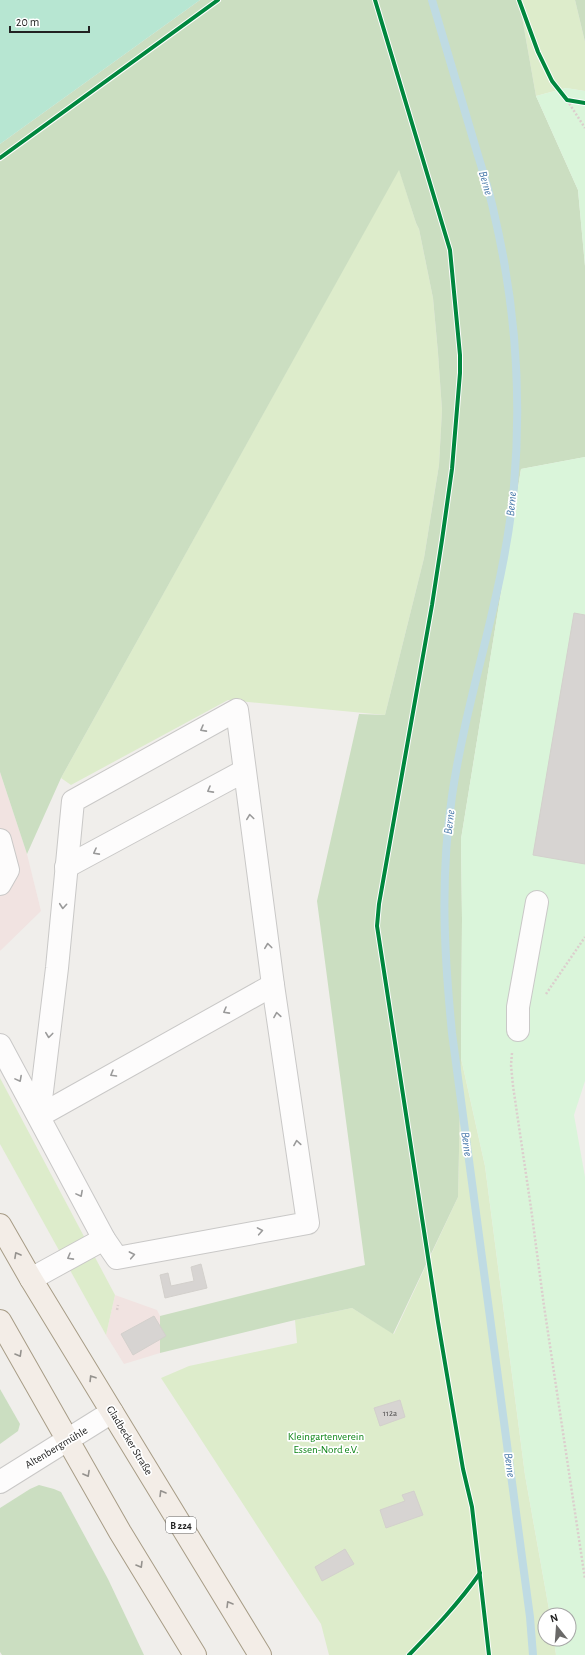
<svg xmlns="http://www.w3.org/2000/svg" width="585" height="1655" font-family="'Alegreya Sans',sans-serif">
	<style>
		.commercial { fill: #f1e3e1 }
		.grass { fill: #ddeccb }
		.forest { fill: #cbdec1 }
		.park { fill: #daf5da }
		.pitch { fill: #b7e6d2 }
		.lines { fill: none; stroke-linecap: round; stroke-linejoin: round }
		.stream { stroke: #bfdbe3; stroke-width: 8 }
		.building { fill: #d7d4d2; stroke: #d3d0cc }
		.minor-casing { stroke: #c9c8c7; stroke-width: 24 }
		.major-casing { stroke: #a79c86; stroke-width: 24 }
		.path { stroke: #dccecd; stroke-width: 2.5; stroke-dasharray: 2 2; stroke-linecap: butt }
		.minor { stroke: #fdfcfc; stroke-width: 22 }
		.major { stroke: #f3ede7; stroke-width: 22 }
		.cycleway-casing { stroke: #fff; stroke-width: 6 }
		.cycleway { stroke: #00873e; stroke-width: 4 }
		.oneway { stroke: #9a9a9a }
		.oneway2 { stroke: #95928e }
		.labels { text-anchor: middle; stroke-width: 3.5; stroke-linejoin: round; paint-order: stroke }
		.number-label { font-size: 9px; fill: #4f4e4e }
		.shield { fill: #fff; stroke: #646464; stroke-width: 1 }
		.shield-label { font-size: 10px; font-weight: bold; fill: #222 }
		.park-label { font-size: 11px; fill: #0c8416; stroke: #fff }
		.street-label { font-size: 11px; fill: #222; stroke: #fff }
		.water-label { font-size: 12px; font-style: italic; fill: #4a7aab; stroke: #fff }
	</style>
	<rect width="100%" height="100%" fill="#f0eeeb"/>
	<g class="commercial">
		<path d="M0 772 27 854 41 911 0 951Z"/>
		<path d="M115 1295 157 1310 160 1316V1353L124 1364 106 1335Z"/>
	</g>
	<g class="grass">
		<path d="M519 0H575L585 42V91L566 88 536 96Z"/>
		<path d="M399 169 416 223 419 229 433 298 438 353 442 410 439 465 424 558 385 715 228 700 71 785 61 778Z"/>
		<path d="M461 1058 485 1166 525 1475 550 1615H545V1639H554L556 1655H329L321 1624 161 1378 189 1366 297 1343 295 1320 352 1308 394 1334 458 1197Z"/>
		<path d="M0 1078 115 1295 106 1335 0 1144Z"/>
	</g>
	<g class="forest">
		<path d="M200 0H519L536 96 578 190 585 266V457L521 469 461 839 462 919 461 1058 458 1197 393 1334 352 1308 295 1320 160 1353V1316L365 1265 317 901 359 714 385 715 424 558 439 465 442 410 438 353 433 298 419 229 416 223 399 170 61 778 27 854 0 772V144Z"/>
		<path d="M575 0H585V42Z"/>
		<path d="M0 1389 20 1424 18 1431 0 1444Z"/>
		<path d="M39 1485 54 1489 61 1492 108 1579 144 1655H2L0 1652V1508L30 1489Z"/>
	</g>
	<g class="park">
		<path d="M566 88 585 91V266L578 190 536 96Z"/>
		<path d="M585 457V1081L574 1115 585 1177V1655H556L554 1639H569V1615H550L525 1475 485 1166 461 1058 462 919 461 839 521 469Z"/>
	</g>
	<path class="pitch" d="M0 0H200L0 144Z"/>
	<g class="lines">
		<path class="stream" d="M432 0C446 47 460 95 474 142 481 166 489 189 494 213 515 302 522 394 514 486 505 592 467 692 452 796 440 878 444 952 452 1033L530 1617 533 1655"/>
	</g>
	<g class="building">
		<path d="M574 613 585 615V864L533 855Z"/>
		<path d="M201 1264 207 1288 165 1298 160 1275 168 1273 171 1286 194 1281 191 1267Z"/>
		<path d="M154 1316 166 1336 133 1355 121 1334Z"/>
		<path d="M400 1400 405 1417 380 1426 374 1408Z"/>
		<path d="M414 1491 423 1515 386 1528 380 1510 405 1501 402 1495Z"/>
		<path d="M345 1549 354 1564 322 1581 315 1567Z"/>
	</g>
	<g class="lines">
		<g class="minor-casing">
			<g id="minor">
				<path d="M0 840 8 870 0 884"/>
				<path d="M66 867 244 771"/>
				<path d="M518 1030V1007L537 902"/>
				<path d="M0 1045 104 1239 117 1258 308 1223 273 985 237 710 73 801 57 968 39 1116"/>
				<path d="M39 1116 273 985"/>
				<path d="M31 1279 104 1239"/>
				<path d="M0 1482 112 1412"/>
			</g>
		</g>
		<g class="major-casing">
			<g id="major">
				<path d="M0 1225 31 1279 260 1655"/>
				<path d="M0 1321 120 1532 195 1655"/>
			</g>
		</g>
		<g class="path">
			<path d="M375 0 450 250 460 355V373L452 469 442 540 432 605 379 904 377 926 438 1322 463 1469 472 1507 489 1655"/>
			<path d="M519 0 529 31 552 81 567 100 585 128"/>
			<path d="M568 100 585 103"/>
			<path d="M546 994 585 937"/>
			<path d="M512 1053 511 1065 513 1086 531 1208 544 1306 585 1579"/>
			<path d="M117 1310 118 1305"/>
			<path d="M409 1655C434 1629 459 1603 479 1574"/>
		</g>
		<use href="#minor" class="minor"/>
		<use href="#major" class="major"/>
		<g class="cycleway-casing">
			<g id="cycleway">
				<path d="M375 0 450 250 460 355V373L452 469 442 540 432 605 379 904 377 926 438 1322 463 1469 472 1507 489 1655"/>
				<path d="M519 0 538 52 552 81 567 100 585 103"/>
				<path d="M0 158 218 0"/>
				<path d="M409 1655C434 1629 459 1603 480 1573"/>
			</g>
		</g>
		<use href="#cycleway" class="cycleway"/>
	</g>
	<defs><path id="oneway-chevron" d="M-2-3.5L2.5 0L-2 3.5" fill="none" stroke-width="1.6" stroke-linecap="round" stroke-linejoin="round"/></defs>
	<g class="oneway">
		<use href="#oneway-chevron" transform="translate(203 729) rotate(151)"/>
		<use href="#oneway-chevron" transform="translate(210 790) rotate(151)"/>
		<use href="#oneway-chevron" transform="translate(250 817) rotate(-98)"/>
		<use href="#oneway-chevron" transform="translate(96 852) rotate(152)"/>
		<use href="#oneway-chevron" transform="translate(63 906) rotate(95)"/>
		<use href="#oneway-chevron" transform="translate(268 946) rotate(-97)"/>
		<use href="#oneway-chevron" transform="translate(226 1011) rotate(151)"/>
		<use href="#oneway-chevron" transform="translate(277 1015) rotate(-99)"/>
		<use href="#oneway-chevron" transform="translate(49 1035) rotate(97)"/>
		<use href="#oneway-chevron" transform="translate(113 1074) rotate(150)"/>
		<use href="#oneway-chevron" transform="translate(19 1079) rotate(62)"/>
		<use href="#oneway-chevron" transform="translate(297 1143) rotate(-99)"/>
		<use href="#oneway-chevron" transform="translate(80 1194) rotate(62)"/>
		<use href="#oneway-chevron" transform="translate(260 1231) rotate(-10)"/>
		<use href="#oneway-chevron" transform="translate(132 1255) rotate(-11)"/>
		<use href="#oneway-chevron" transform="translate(70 1257) rotate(151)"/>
	</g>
	<g class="oneway2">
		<use href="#oneway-chevron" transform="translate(17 1255) rotate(-119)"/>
		<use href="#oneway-chevron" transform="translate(19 1354) rotate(60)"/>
		<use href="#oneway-chevron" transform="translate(92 1378) rotate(-122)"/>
		<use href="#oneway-chevron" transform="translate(87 1474) rotate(61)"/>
		<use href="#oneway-chevron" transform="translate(162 1493) rotate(-121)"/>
		<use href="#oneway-chevron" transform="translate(140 1565) rotate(59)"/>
		<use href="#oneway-chevron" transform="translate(229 1604) rotate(-121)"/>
	</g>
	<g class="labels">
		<g class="number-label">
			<text x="390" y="1416">112a</text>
		</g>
		<rect class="shield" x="166" y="1517" width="30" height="16" rx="3"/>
		<g class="shield-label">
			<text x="181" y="1529">B 224</text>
		</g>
		<g class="park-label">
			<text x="326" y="1440">Kleingartenverein<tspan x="326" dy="13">Essen-Nord e.V.</tspan></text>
		</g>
		<g class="street-label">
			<text transform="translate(130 1440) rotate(59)" y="4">Gladbecker Straße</text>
			<text transform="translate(56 1447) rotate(-31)" y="4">Altenbergmühle</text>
		</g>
		<g class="water-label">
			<text transform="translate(486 183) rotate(74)" y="4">Berne</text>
			<text transform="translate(511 504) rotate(-85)" y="4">Berne</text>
			<text transform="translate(449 822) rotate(-83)" y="4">Berne</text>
			<text transform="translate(467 1144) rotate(82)" y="4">Berne</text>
			<text transform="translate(510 1465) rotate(82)" y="4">Berne</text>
		</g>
	</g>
	<g transform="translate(557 1627) rotate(343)"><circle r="19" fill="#ffffff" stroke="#a7a7a7"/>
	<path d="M0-3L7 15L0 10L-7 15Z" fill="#6a6968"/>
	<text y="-6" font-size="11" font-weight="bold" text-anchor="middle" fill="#222222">N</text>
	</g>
	<path d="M10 26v6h79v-6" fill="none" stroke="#222222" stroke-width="2"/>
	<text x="16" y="26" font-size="12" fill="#222222" stroke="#ffffff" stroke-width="3" paint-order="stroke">20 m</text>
</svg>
